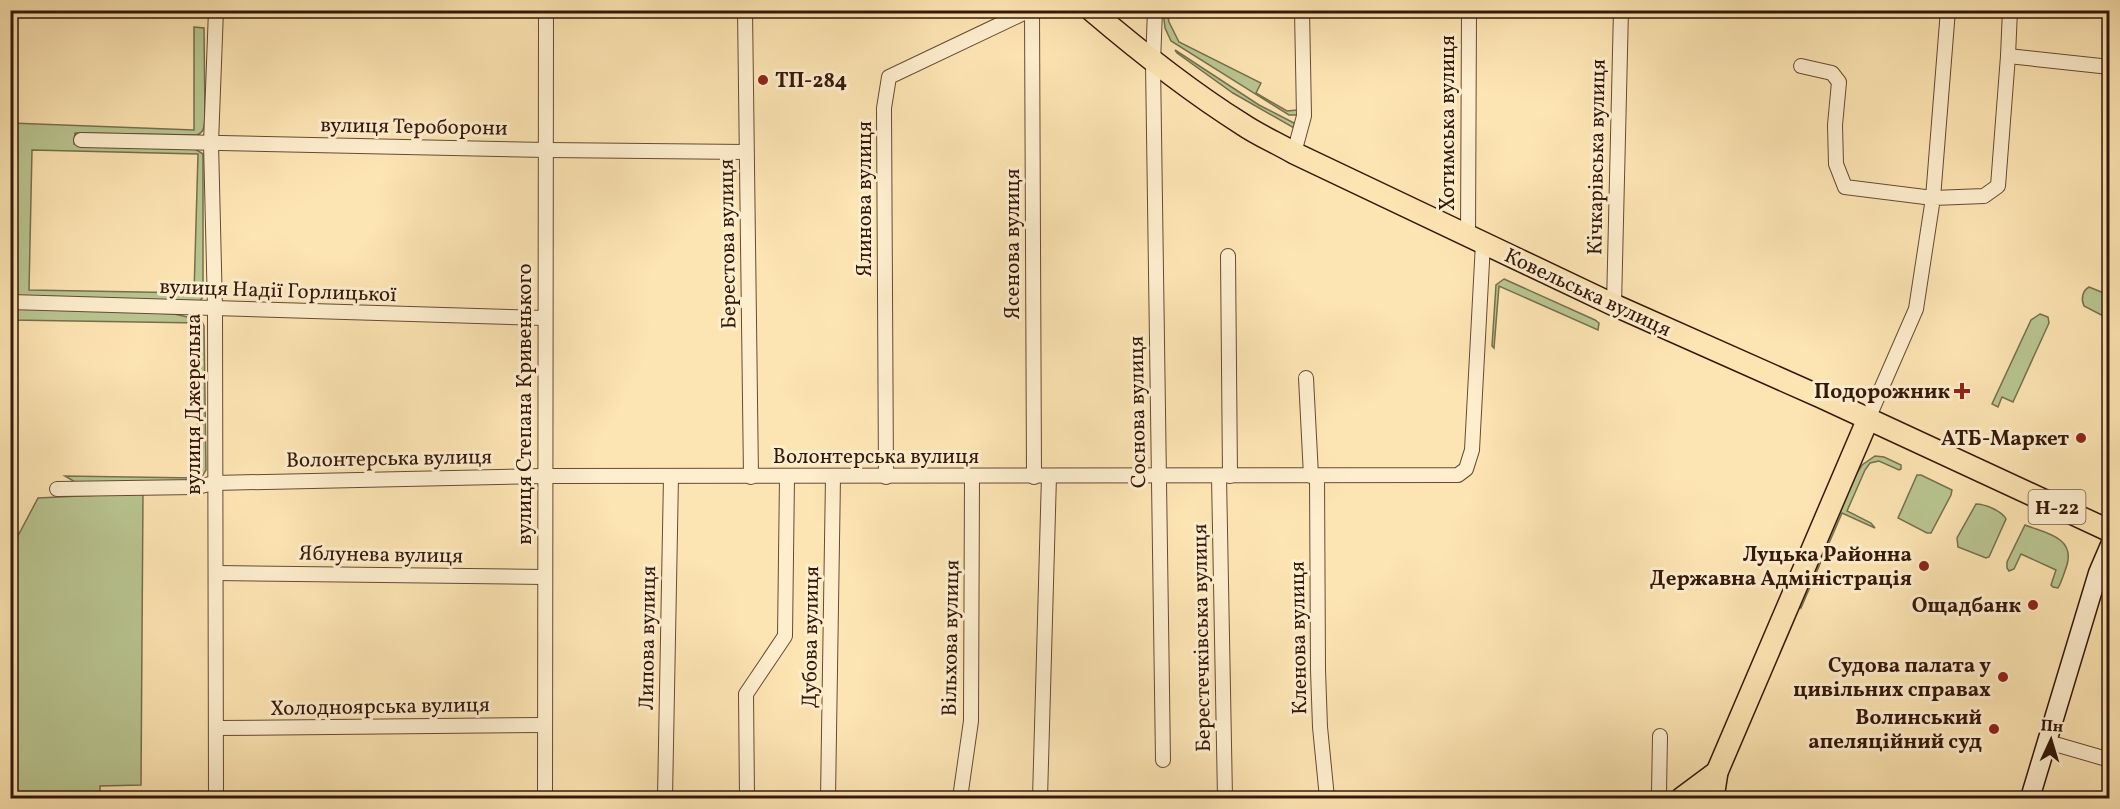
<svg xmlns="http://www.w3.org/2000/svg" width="2120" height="809" font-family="Vollkorn,serif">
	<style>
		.green { fill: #b9c691; stroke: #766f4e; stroke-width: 1.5; fill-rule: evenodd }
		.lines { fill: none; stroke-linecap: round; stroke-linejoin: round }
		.minor-casing { stroke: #664b34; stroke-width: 16 }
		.secondary-casing { stroke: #34180a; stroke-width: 21 }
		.primary-casing { stroke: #34180a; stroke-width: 24 }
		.minor { stroke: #feeece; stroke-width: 14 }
		.secondary { stroke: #feeece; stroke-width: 18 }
		.primary { stroke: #fde5b3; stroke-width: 21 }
		.poi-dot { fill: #8f2418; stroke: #feeece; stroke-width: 2 }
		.labels { text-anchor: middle; stroke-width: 6; stroke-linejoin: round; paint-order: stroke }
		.shield { fill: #feeece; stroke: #715845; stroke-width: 1.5 }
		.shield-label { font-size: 20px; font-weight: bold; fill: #34180a }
		.poi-label { font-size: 21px; font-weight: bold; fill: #34180a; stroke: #feeece; text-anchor: end }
		.street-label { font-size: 21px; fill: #34180a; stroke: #feeece }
	</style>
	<rect width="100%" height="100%" fill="#fde5b3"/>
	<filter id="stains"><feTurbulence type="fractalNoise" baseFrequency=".00333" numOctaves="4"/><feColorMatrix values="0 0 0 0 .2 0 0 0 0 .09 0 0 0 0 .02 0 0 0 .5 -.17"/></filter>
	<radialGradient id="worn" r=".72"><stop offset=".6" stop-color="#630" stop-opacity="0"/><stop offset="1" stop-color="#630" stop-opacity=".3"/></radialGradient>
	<g class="green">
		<path d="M1163 11H1167L1169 22 1179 42 1261 83 1256 93 1287 111 1297 110 1299 103 1297 115H1289L1171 41 1165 28Z"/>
		<path d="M194 27 204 28 205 117C204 125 205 132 197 135L75 133 74 144 192 147 203 154V297L199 302 11 299V123L194 130ZM32 150 198 154 194 293 29 290Z"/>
		<path d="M1175 50 1259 105 1294 123V128L1233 93 1177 53Z"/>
		<path d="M1504 279 1595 320 1599 323 1598 330 1499 286 1494 348 1492 346 1496 285Z"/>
		<path d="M2089 287 2109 295V319L2084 306C2081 299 2082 291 2089 287Z"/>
		<path d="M10 305 174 314 201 320 204 326 206 470 200 480 194 482H75L65 476 197 478 200 323 11 320Z"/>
		<path d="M2040 314 2048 317 2049 323 2013 402 2002 397 1998 407 1992 404 2031 320Z"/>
		<path d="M1875 456 1884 457 1901 465V469L1899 470 1879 461 1870 463 1865 470 1847 511 1871 523 1875 528 1842 513 1801 608 1800 605 1807 587 1855 476 1862 465Z"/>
		<path d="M1917 475H1921L1952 490 1951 495 1931 533H1927L1898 518Z"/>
		<path d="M143 493 141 785 100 786V798H11V549L38 498Z"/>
		<path d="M1976 504C1985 504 2002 511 2006 519L1989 557 1986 558 1958 547 1957 538Z"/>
		<path d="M2025 525C2045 533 2075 537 2067 565 2064 573 2062 581 2058 588L2053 587 2051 585 2056 570 2021 554 2014 569 2009 571 2007 568V562Z"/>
	</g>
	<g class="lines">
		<g class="minor-casing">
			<g id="minor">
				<path d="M216 10 211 143 215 309 216 798"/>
				<path d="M745 10 751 477"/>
				<path d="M1032 10 1034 477"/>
				<path d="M1155 10 1153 63 1163 760"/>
				<path d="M2008 56 2110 67"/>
				<path d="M1801 66 1832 73 1839 82 1835 125 1836 164 1845 187 1933 198 1948 10"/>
				<path d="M81 140 547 150 746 152"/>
				<path d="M1294 153 1304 116 1302 10"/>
				<path d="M1468 236 1469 10"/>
				<path d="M1228 256 1230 476"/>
				<path d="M10 302 545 318"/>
				<path d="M1614 305 1621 10"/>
				<path d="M1306 378 1311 476"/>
				<path d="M1868 419 1916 309 1933 198 1984 196 1998 186 2008 56 2010 10"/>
				<path d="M1219 476 1225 798"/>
				<path d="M1317 476 1318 670 1320 727 1327 798"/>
				<path d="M886 477 884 108 889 77 1030 10"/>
				<path d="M57 489 197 487 214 483 544 476 1458 475 1466 469 1472 450 1483 243"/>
				<path d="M216 573 545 577"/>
				<path d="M216 728 545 725"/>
				<path d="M1660 736 1659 793 1661 798"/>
				<path d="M2048 742 2110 760"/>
				<path d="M545 798 546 10"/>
				<path d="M665 798 671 477"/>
				<path d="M747 798 746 694 785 636 787 477"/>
				<path d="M828 798 833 477"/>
				<path d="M960 798 971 721 972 477"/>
				<path d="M1040 798 1049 476"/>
			</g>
		</g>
		<g class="secondary-casing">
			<path id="secondary" d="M2030 798 2098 573 2110 545"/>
		</g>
		<g class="primary-casing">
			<g id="primary">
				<path d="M1091 10C1139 51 1188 90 1242 124 1258 135 1277 143 1294 153L1614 305 1821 397 2110 531"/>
				<path d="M1682 798 1717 772"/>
				<path d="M1713 798 1717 772 1868 419"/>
			</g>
		</g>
		<use href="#minor" class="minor"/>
		<use href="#secondary" class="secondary"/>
		<use href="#primary" class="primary"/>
	</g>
	<g class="poi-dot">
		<circle cx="763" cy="80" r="6"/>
		<path d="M1959 382h6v6h6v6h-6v6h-6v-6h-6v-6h6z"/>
		<circle cx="2081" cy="438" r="6"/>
		<circle cx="1924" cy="566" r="6"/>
		<circle cx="2033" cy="605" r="6"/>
		<circle cx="2003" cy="677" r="6"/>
		<circle cx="1994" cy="729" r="6"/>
	</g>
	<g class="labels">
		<rect class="shield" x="2028.5" y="490" width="57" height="34" rx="4.5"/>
		<g class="shield-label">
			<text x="2057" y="514">Н-22</text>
		</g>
		<g class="poi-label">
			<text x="775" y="87" text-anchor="start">ТП-284</text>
			<text x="1950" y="398">Подорожник</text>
			<text x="2069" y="445">АТБ-Маркет</text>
			<text x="1912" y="561">Луцька Районна<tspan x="1912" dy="24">Державна Адміністрація</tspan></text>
			<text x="2021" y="612">Ощадбанк</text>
			<text x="1991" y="672">Судова палата у<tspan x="1991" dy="24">цивільних справах</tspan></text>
			<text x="1982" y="724">Волинський<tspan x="1982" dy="24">апеляційний суд</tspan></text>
		</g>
		<g class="street-label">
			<text transform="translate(1447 123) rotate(-90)" y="7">Хотимська вулиця</text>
			<text transform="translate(414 126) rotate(1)" y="7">вулиця Тероборони</text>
			<text transform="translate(1596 157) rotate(-89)" y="7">Кічкарівська вулиця</text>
			<text transform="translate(864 199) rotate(-90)" y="7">Ялинова вулиця</text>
			<text transform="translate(727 244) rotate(-91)" y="7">Берестова вулиця</text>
			<text transform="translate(1012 244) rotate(-90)" y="7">Ясенова вулиця</text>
			<text transform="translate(278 290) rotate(2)" y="7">вулиця Надії Горлицької</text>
			<text transform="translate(1588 292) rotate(25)" y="7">Ковельська вулиця</text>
			<text transform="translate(193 404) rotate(-90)" y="7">вулиця Джерельна</text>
			<text transform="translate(524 404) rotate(-90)" y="7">вулиця Степана Кривенького</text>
			<text transform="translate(1137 412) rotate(-91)" y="7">Соснова вулиця</text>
			<text x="876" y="463">Волонтерська вулиця</text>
			<text transform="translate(389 458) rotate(-1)" y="7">Волонтерська вулиця</text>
			<text transform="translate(381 554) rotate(1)" y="7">Яблунева вулиця</text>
			<text transform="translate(810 637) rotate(-89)" y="7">Дубова вулиця</text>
			<text transform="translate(647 638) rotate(-89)" y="7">Липова вулиця</text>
			<text transform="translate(950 638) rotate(-89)" y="7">Вільхова вулиця</text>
			<text transform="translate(1201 638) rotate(-91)" y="7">Берестечківська вулиця</text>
			<text transform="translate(1298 638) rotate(-91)" y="7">Кленова вулиця</text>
			<text transform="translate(380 706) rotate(-1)" y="7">Холодноярська вулиця</text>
		</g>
	</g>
	<rect width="2120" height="809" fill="none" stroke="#fde5b3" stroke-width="36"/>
	<rect x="12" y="12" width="2096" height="785" fill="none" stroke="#34180a" stroke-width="3"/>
	<rect x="18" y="18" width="2084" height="773" fill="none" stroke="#34180a" stroke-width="1.5"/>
	<g transform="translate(2051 740) rotate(4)" stroke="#feeece" stroke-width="4.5" paint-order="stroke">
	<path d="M0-4.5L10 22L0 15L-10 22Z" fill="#34180a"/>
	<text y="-9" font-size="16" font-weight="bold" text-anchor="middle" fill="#34180a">Пн</text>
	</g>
	<rect width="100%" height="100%" filter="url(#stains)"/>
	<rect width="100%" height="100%" fill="url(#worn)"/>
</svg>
